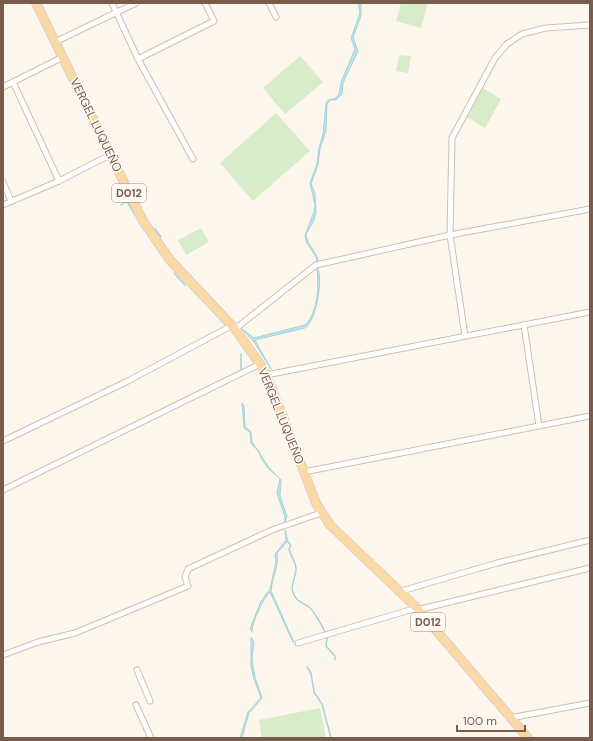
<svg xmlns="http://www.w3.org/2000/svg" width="593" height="741" font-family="'DM Sans',sans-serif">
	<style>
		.green { fill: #d8ecc9 }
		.water { fill: #bfe3e8; stroke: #a5d3da }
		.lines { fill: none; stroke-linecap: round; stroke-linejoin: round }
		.stream { stroke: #a5d3da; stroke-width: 1.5 }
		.street-casing { stroke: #d1beb0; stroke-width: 7 }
		.primary-casing { stroke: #dad1cd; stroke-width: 10 }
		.street { stroke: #fff; stroke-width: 5 }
		.primary { stroke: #fbd9a5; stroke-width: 8 }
		.labels { text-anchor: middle; stroke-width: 3.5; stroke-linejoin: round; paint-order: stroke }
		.shield { fill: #fffaf3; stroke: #a28b7f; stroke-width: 1 }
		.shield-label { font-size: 11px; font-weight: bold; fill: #7a5c4d }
		.street-label { font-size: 12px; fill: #7a5c4d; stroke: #fffaf3 }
	</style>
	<rect width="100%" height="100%" fill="#fdf6ec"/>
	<g class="green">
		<path d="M401 3H428L421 28 396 21Z"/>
		<path d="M399 55 411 56 408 73 396 71Z"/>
		<path d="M300 56 323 82 285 114 263 88Z"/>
		<path d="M483 88 501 99 485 128 467 117Z"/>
		<path d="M276 113 310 151 253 201 220 163Z"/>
		<path d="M201 228 209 242 186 255 178 240Z"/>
		<path d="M320 708 326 738H262L259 720Z"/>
	</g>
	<g class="water">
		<path d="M358 3 361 4V17L353 37 358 51 343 83 342 94 336 100H331L327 104 326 131 320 149 318 165 311 184 315 193 316 211 314 220 306 234C308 248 318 252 318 262H317L316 257 306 242 305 235 314 212 315 205 310 183 317 164 319 148 323 134 326 103 328 100 336 98 339 94 341 82 355 49 351 38 360 13Z"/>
		<path d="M317 268C324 276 316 322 305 328L255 340 271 369 254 342 241 328 254 338 305 325C318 313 319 285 317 268Z"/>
		<path d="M242 403 244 406 245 426 251 432 252 442 270 469 281 480 280 496 287 516 284 525 285 517 277 493 280 479 268 468 261 458 259 451 251 444 250 432 244 428Z"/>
		<path d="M285 530 288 541 277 553C279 568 272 577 271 591L294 642H293L270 592C263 599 252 622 252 632L250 629 261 601 270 589 276 562 275 554 286 540Z"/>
		<path d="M251 637 254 642 252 659 255 677 262 698 249 713 242 738H240L248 712 261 698 254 679 251 667Z"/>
	</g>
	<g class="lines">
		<g class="stream">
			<path d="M587 3 590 4"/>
			<path d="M125 198 135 215"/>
			<path d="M121 205 127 201"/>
			<path d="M155 229 161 237"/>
			<path d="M174 273 185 285"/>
			<path d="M241 354V371"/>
			<path d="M288 542 291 545 289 549C291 556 296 563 296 569 296 577 290 585 293 593 296 601 303 603 309 607 313 610 323 627 325 632"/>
			<path d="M327 638 326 646 335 656V660"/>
			<path d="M307 667 311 673 314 692 322 704 331 738"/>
		</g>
		<g class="street-casing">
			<g id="street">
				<path d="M112 3 138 59 193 159"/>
				<path d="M269 3 276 17"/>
				<path d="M55 42 136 3"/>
				<path d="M138 59 214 21 205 3"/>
				<path d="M13 82 59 181"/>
				<path d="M3 87 63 57"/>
				<path d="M3 182 11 201"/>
				<path d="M3 205 59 181 110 155"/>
				<path d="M524 325 539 426"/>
				<path d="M235 329 316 265 450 235 590 209"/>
				<path d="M465 336 450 235 452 138 495 58 507 44 522 34 546 28 590 25"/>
				<path d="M266 375 590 312"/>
				<path d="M3 441 126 382 231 326"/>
				<path d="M304 472 590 416"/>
				<path d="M3 490 260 364"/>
				<path d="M398 592 497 563 590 540"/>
				<path d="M298 643 417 608 421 609 590 568"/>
				<path d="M3 655 38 642 75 633 188 586 185 577 188 569 272 530 321 513"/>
				<path d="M137 670 150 701"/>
				<path d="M136 705 151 738"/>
				<path d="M510 718 590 703"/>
			</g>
		</g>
		<g class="primary-casing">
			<path id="primary" d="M36 3 143 221 170 260 235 329 260 364 271 386 316 503 330 525 417 608 528 738"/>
		</g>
		<use href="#street" class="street"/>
		<use href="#primary" class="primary"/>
	</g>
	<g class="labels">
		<g class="shield">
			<rect x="112" y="184" width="34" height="18" rx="3"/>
			<rect x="411" y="613" width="34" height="18" rx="3"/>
		</g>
		<g class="shield-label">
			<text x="129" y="197">D012</text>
			<text x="428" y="626">D012</text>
		</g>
		<g class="street-label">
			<text transform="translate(96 125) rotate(64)" y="4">VERGEL LUQUEÑO</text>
			<text transform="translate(281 416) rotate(68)" y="4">VERGEL LUQUEÑO</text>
		</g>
	</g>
	<rect width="593" height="741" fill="none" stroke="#7a5c4d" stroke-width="8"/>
	<path d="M457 725v6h68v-6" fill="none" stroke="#7a5c4d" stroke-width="2"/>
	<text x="463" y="725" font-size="12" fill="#7a5c4d" stroke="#fffaf3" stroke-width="3" paint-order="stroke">100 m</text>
</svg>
